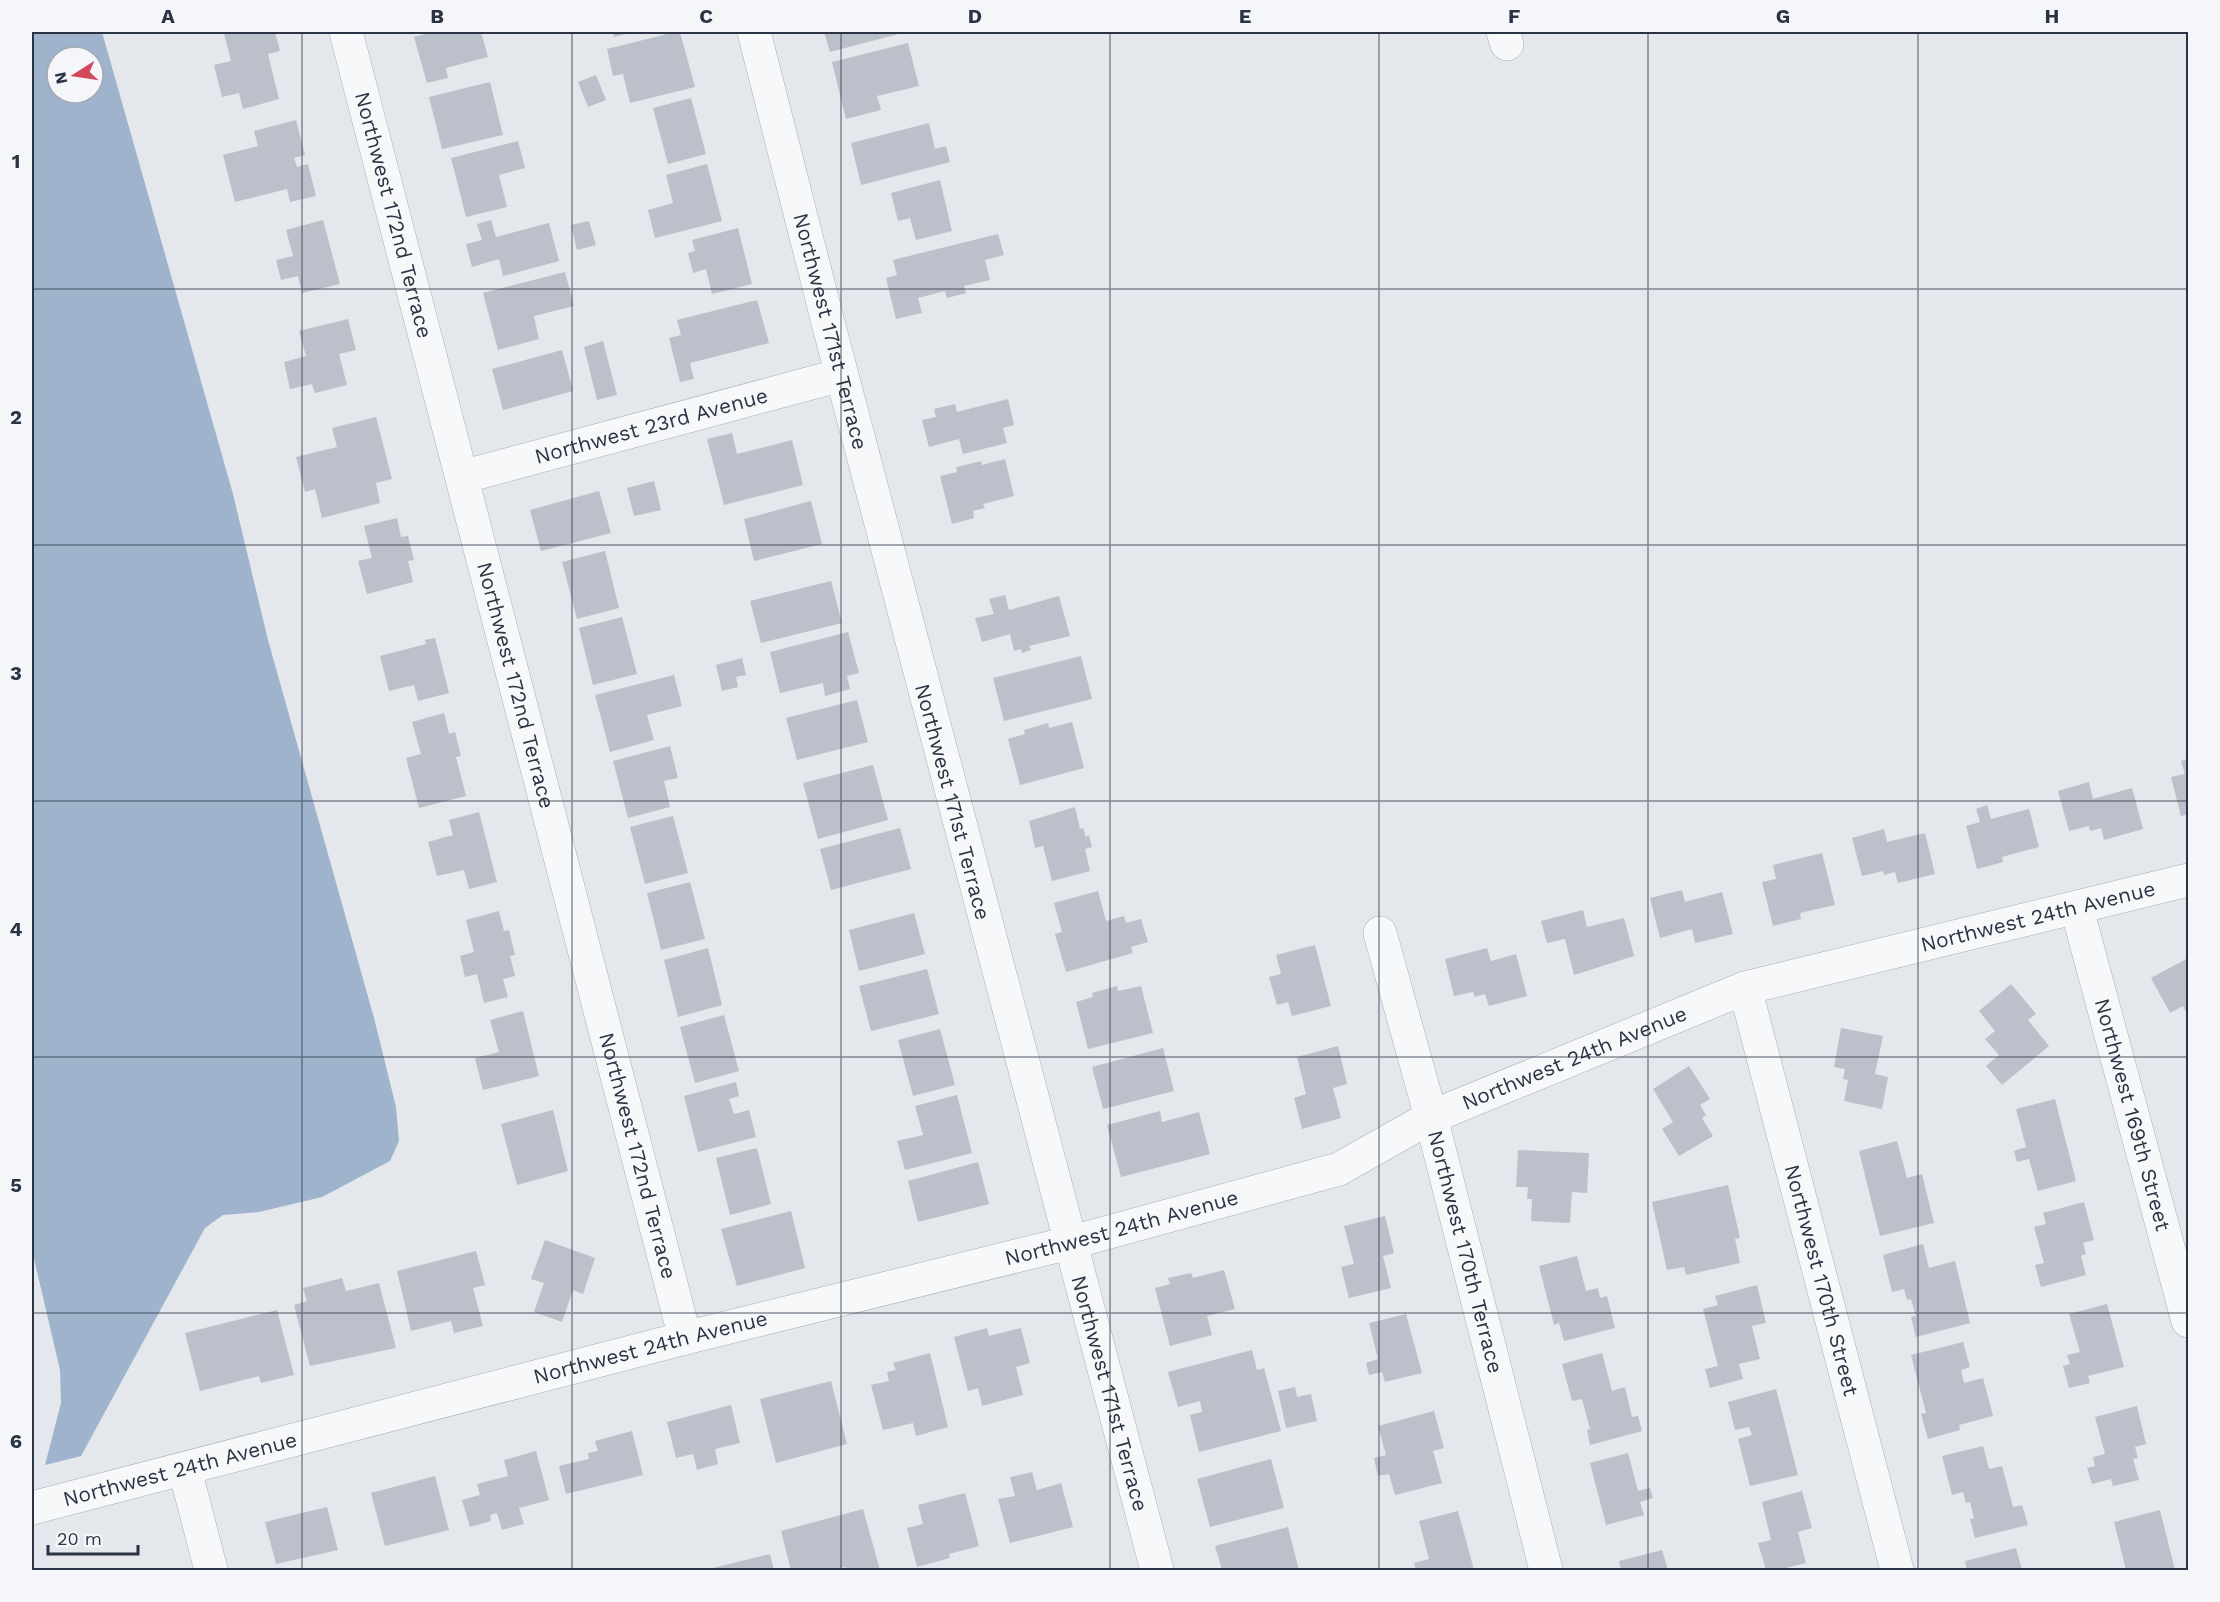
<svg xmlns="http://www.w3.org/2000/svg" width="2220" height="1602" font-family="'Work Sans',sans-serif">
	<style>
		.water { fill: #9fb4cc; fill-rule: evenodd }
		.building { fill: #bbc0ca }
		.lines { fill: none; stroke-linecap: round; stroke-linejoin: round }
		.minor-casing { stroke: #a9aeb7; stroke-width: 34 }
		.minor { stroke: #f7f8fa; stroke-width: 33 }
		.grid { fill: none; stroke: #2b3445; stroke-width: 1.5; stroke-opacity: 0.55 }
		.labels { text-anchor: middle; stroke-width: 4.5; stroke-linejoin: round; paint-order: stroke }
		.street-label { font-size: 21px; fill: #2b3445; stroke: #f4f6f9 }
		.neatline { fill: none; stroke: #2b3445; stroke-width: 2 }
		.grid-label { font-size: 20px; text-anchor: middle; font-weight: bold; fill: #2b3445 }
	</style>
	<rect width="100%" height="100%" fill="#e4e7ec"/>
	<path class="water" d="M32 32H102L233 494 268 640 374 1018 396 1107 399 1141 390 1161 322 1197 259 1212 223 1215 205 1228 81 1456 45 1465 61 1403 60 1370 32 1250ZM57 57H93V93H57Z"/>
	<g class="building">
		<path d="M275 32 280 51 268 54 279 99 243 109 239 93 222 97 214 65 231 61 224 33Z"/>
		<path d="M432 32H481L488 57 446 68 448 78 427 83 414 37Z"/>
		<path d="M613 32H632L614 37Z"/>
		<path d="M675 32H680L695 87 630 103 623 74 613 76 607 49Z"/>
		<path d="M824 32H906L830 52Z"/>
		<path d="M908 43 919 86 877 96 881 110 846 119 832 62Z"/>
		<path d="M596 75 606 100 588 107 578 82Z"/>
		<path d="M490 82 503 135 442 149 429 97Z"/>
		<path d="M691 98 706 154 668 164 653 108Z"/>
		<path d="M296 120 305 155 294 158 297 167 308 164 316 196 290 202 287 189 235 202 223 155 258 146 254 131Z"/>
		<path d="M929 123 935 149 946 146 950 162 861 185 851 143Z"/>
		<path d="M518 141 525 168 499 175 507 207 466 217 451 158Z"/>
		<path d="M707 164 722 221 655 238 648 210 673 203 666 175Z"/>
		<path d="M940 180 952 231 916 240 910 218 898 221 891 193Z"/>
		<path d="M323 220 340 284 302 293 298 276 281 280 276 260 293 256 286 230Z"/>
		<path d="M491 220 496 237 549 223 559 261 503 276 499 259 472 267 466 244 482 240 477 224Z"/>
		<path d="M589 221 596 245 577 250 571 225Z"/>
		<path d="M738 228 752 284 712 294 706 269 693 273 688 253 695 251 692 240Z"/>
		<path d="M998 234 1004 255 985 260 990 280 964 286 966 293 947 298 945 291 918 298 922 313 896 319 886 278 897 275 893 260Z"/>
		<path d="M565 272 574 306 534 316 539 339 498 350 483 293Z"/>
		<path d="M757 300 769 343 690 363 694 379 680 382 669 338 681 335 677 320Z"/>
		<path d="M348 319 356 350 339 354 347 385 315 393 312 384 290 389 284 362 306 356 299 331Z"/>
		<path d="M603 341 617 395 597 400 584 347Z"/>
		<path d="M562 350 573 391 503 410 492 369Z"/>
		<path d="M1008 399 1014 425 1003 428 1007 443 963 454 959 439 929 447 922 420 936 417 934 409 955 404 957 412Z"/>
		<path d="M376 417 392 479 376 483 380 503 322 518 315 489 305 492 296 457 337 447 332 428Z"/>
		<path d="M732 433 737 454 792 440 803 485 724 505 707 439Z"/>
		<path d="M1005 459 1014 496 983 504 985 508 973 511 974 518 952 524 940 476 957 472 956 467 969 464 981 461 982 465Z"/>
		<path d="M654 481 661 510 634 516 627 488Z"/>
		<path d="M599 491 611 533 541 551 530 510Z"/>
		<path d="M811 501 822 544 754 561 744 519Z"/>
		<path d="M397 518 401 537 408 536 414 560 408 561 413 582 367 594 358 561 372 558 364 526Z"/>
		<path d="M605 551 619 608 577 619 562 562Z"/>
		<path d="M831 581 842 623 761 643 750 601Z"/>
		<path d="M1005 595 1009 610 1059 596 1070 636 1029 646 1031 650 1022 653 1021 649 1014 651 1010 634 982 642 975 618 994 614 989 599Z"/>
		<path d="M622 617 637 674 593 685 579 628Z"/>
		<path d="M848 632 859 673 847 676 850 689 825 696 823 683 780 693 770 652Z"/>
		<path d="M435 638 449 693 418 701 414 685 389 691 380 656 426 644 425 640Z"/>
		<path d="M1081 656 1092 699 1004 721 993 678Z"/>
		<path d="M742 658 746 675 736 677 738 687 722 691 716 665Z"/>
		<path d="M674 675 682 706 647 715 654 740 610 752 595 695Z"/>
		<path d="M857 700 868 742 797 760 786 718Z"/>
		<path d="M444 713 449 734 455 732 461 756 456 757 466 796 419 808 406 758 421 754 412 722Z"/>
		<path d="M1072 722 1084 768 1020 785 1008 739 1025 734 1024 730 1048 723 1049 728Z"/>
		<path d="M670 746 678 778 664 781 670 807 628 818 613 761Z"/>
		<path d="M2188 759V814L2181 816 2171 777 2185 774 2181 761Z"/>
		<path d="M873 765 888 820 818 839 803 783Z"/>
		<path d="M2089 782 2093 799 2132 788 2143 829 2104 840 2101 828 2090 831 2089 826 2069 831 2058 791Z"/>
		<path d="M1987 805 1991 819 2029 809 2039 847 2002 857 2003 862 1977 869 1966 826 1980 822 1976 809Z"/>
		<path d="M1075 807 1080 829 1083 828 1086 837 1089 835 1092 847 1085 849 1090 871 1052 881 1043 846 1035 848 1029 821Z"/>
		<path d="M479 812 497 882 469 889 464 870 437 876 428 842 453 835 449 820Z"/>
		<path d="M673 816 688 873 645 884 630 827Z"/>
		<path d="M900 828 911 869 831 890 820 849Z"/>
		<path d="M1884 829 1887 842 1925 833 1935 874 1898 883 1895 872 1884 875 1883 871 1862 876 1852 838Z"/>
		<path d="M1822 853 1835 905 1800 913 1801 919 1773 926 1762 882 1776 879 1773 865Z"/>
		<path d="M690 882 705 939 661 950 647 893Z"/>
		<path d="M1682 890 1685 902 1722 892 1733 934 1695 943 1692 929 1660 938 1650 898Z"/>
		<path d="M1098 891 1106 921 1124 916 1126 923 1141 919 1148 942 1131 947 1133 953 1066 972 1055 934 1062 932 1054 903Z"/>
		<path d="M1583 910 1587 927 1624 918 1634 956 1574 975 1565 939 1547 943 1541 921Z"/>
		<path d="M499 911 504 931 509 930 515 955 510 956 515 976 503 979 508 997 484 1003 477 974 465 977 460 956 474 952 466 920Z"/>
		<path d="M914 913 925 954 859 971 849 930Z"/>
		<path d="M1315 945 1331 1006 1292 1016 1288 1002 1277 1005 1269 977 1281 974 1276 955Z"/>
		<path d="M708 948 722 1005 678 1017 664 960Z"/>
		<path d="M1487 948 1491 961 1516 954 1527 996 1489 1006 1485 994 1475 997 1473 992 1454 996 1445 959Z"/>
		<path d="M2188 958V1017L2183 1006 2170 1013 2151 978Z"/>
		<path d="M927 969 939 1014 871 1031 859 986Z"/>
		<path d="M2011 984 2036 1014 2028 1020 2049 1046 2002 1085 1986 1066 1999 1055 1985 1039 1995 1031 1979 1011Z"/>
		<path d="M1117 986 1118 991 1141 986 1153 1033 1088 1049 1076 1002 1093 997 1092 993Z"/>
		<path d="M523 1011 539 1076 483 1090 475 1058 499 1052 490 1020Z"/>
		<path d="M724 1015 739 1071 695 1083 680 1027Z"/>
		<path d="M1841 1028 1883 1036 1875 1074 1888 1077 1882 1109 1844 1101 1848 1080 1843 1079 1845 1069 1834 1067Z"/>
		<path d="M940 1029 955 1085 913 1096 898 1040Z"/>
		<path d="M1338 1046 1347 1084 1333 1088 1341 1118 1302 1129 1294 1098 1306 1094 1297 1057Z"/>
		<path d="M1163 1048 1174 1091 1103 1109 1092 1067Z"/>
		<path d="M1689 1066 1710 1099 1700 1105 1706 1115 1702 1118 1713 1136 1679 1156 1662 1129 1673 1122 1653 1089Z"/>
		<path d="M736 1082 739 1096 729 1099 734 1114 749 1110 756 1137 698 1152 684 1096Z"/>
		<path d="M957 1095 972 1153 905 1170 897 1141 923 1135 915 1106Z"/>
		<path d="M2055 1099 2076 1181 2038 1191 2029 1159 2017 1162 2014 1151 2026 1147 2016 1109Z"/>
		<path d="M553 1110 568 1171 517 1185 501 1124Z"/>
		<path d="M1160 1111 1162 1122 1199 1112 1210 1154 1121 1177 1107 1125Z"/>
		<path d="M1897 1141 1907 1178 1922 1174 1934 1223 1880 1236 1859 1151Z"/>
		<path d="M757 1148 771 1204 730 1215 716 1158Z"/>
		<path d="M1518 1150 1589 1153 1587 1193 1572 1192 1570 1223 1531 1221 1532 1199H1527L1528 1187H1516Z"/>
		<path d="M978 1162 989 1204 918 1222 908 1181Z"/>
		<path d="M1728 1185 1740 1238 1735 1239 1740 1263 1686 1275 1684 1267 1667 1270 1652 1202Z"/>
		<path d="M2084 1202 2094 1240 2083 1243 2086 1254 2081 1256 2086 1275 2041 1287 2035 1265 2044 1263 2034 1227 2046 1224 2043 1213Z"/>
		<path d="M791 1211 805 1268 737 1286 721 1229Z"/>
		<path d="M1385 1216 1394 1253 1383 1256 1391 1288 1349 1298 1341 1267 1354 1264 1344 1226Z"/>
		<path d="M545 1240 595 1258 583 1294 573 1290 562 1322 534 1312 544 1283 531 1279Z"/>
		<path d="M1923 1244 1929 1268 1955 1261 1970 1323 1916 1337 1911 1317 1916 1316 1911 1299 1907 1300 1904 1289 1892 1292 1883 1255Z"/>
		<path d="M476 1251 485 1285 473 1288 483 1326 454 1333 451 1321 411 1331 397 1271Z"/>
		<path d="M1577 1256 1586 1291 1598 1288 1600 1298 1607 1296 1615 1328 1564 1341 1559 1323 1554 1325 1539 1266Z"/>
		<path d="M1224 1270 1235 1309 1207 1316 1212 1335 1170 1346 1155 1288 1170 1284 1168 1278 1191 1273 1193 1278Z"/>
		<path d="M342 1278 346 1291 379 1283 396 1348 310 1366 294 1305 307 1301 303 1288Z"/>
		<path d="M1757 1285 1766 1323 1752 1326 1760 1359 1739 1364 1743 1379 1710 1388 1705 1369 1718 1366 1703 1309 1718 1305 1715 1296Z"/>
		<path d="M2107 1304 2124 1367 2088 1376 2090 1383 2069 1388 2063 1366 2070 1364 2067 1355 2080 1352 2069 1314Z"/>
		<path d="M277 1310 294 1375 261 1383 259 1376 200 1391 185 1333Z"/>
		<path d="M1406 1314 1422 1373 1385 1382 1382 1372 1369 1375 1366 1363 1378 1359 1369 1323Z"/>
		<path d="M987 1328 989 1336 1021 1328 1030 1363 1016 1367 1023 1395 982 1406 978 1388 968 1391 954 1337Z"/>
		<path d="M1963 1342 1970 1367 1961 1370 1964 1383 1983 1378 1993 1416 1959 1425 1960 1430 1928 1439 1921 1414 1926 1413 1911 1355Z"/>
		<path d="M1252 1350 1257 1370 1264 1368 1281 1431 1199 1452 1190 1415 1202 1412 1200 1401 1178 1407 1168 1372Z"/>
		<path d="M930 1353 948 1427 916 1436 913 1423 883 1430 871 1385 889 1381 887 1372 896 1370 893 1363Z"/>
		<path d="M1602 1353 1612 1391 1625 1387 1632 1417 1638 1416 1642 1431 1590 1445 1587 1430 1590 1429 1582 1399 1572 1401 1562 1364Z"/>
		<path d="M831 1381 847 1444 776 1463 760 1399Z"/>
		<path d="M1295 1387 1297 1397 1311 1394 1317 1421 1286 1428 1278 1391Z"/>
		<path d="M1776 1389 1798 1475 1750 1486 1738 1439 1752 1435 1749 1427 1735 1430 1728 1402Z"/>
		<path d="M731 1405 740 1443 715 1449 718 1464 697 1470 693 1454 676 1458 667 1422Z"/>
		<path d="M2137 1406 2146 1444 2135 1447 2138 1458 2133 1459 2139 1480 2113 1486 2111 1479 2092 1484 2087 1468 2095 1466 2093 1457 2105 1454 2095 1417Z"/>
		<path d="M1434 1411 1444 1448 1433 1451 1442 1483 1395 1495 1389 1474 1378 1476 1374 1458 1386 1455 1378 1426Z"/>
		<path d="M632 1431 643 1475 566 1494 559 1466 589 1459 588 1453 598 1451 595 1441Z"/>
		<path d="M1983 1446 1989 1469 2002 1466 2013 1507 2022 1505 2028 1525 1975 1538 1970 1519 1974 1518 1970 1502 1966 1503 1963 1492 1952 1495 1942 1456Z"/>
		<path d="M536 1451 549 1500 519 1508 524 1524 502 1530 497 1513 490 1515 491 1521 470 1527 462 1500 480 1495 477 1484 508 1476 504 1460Z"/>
		<path d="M1628 1453 1638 1491 1650 1488 1653 1498 1640 1502 1644 1515 1606 1525 1590 1463Z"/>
		<path d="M1271 1459 1284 1508 1210 1527 1197 1479Z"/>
		<path d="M1032 1472 1037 1490 1061 1483 1073 1527 1010 1543 998 1499 1015 1496 1010 1477Z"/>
		<path d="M435 1476 449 1530 385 1546 371 1493Z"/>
		<path d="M1802 1491 1812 1528 1798 1532 1806 1563 1778 1570H1766L1758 1543 1771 1540 1762 1502Z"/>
		<path d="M965 1493 979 1546 949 1554 950 1558 917 1567 907 1528 923 1524 918 1505Z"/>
		<path d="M327 1507 338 1550 276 1564 265 1522Z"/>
		<path d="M863 1509 880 1570H847L846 1567 833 1570H791L781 1531Z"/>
		<path d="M2160 1510 2175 1570H2126L2114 1522Z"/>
		<path d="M1458 1511 1474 1570H1416L1414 1563 1429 1559 1419 1521Z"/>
		<path d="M1288 1527 1299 1570H1222L1215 1546Z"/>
		<path d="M2016 1548 2022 1570H1967L1965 1561Z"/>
		<path d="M1662 1550 1668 1570H1621L1619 1561Z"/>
		<path d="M770 1554 774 1570H705Z"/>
	</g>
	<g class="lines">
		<g class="minor-casing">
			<g id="minor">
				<path id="s1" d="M346 32 685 1338"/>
				<path id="s2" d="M754 32C884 546 1019 1059 1157 1570"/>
				<path d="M1503 32 1507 44"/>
				<path id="s3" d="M462 477 841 375"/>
				<path id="s4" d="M2077 909 2188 1321"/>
				<path id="s5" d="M1380 933 1431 1117 1546 1570"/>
				<path id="s6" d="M1745 988 1897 1570"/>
				<path d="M185 1470 211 1570"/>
				<path id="s7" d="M32 1508 685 1338 1069 1243 1339 1169 1431 1117 1745 988 2188 880"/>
			</g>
		</g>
		<use href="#minor" class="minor"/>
	</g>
	<path class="grid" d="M302 32V1570M572 32V1570M841 32V1570M1110 32V1570M1379 32V1570M1648 32V1570M1918 32V1570M32 289H2188M32 545H2188M32 801H2188M32 1057H2188M32 1313H2188"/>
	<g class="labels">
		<g class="street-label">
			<text dy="7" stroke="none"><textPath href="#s1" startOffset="189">Northwest 172nd Terrace</textPath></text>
			<text dy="7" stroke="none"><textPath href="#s2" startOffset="309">Northwest 171st Terrace</textPath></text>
			<text dy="7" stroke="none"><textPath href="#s3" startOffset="196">Northwest 23rd Avenue</textPath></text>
			<text dy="7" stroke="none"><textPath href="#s1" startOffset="675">Northwest 172nd Terrace</textPath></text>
			<text dy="7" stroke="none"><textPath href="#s2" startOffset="795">Northwest 171st Terrace</textPath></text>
			<text dy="7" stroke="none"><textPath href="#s7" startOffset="2097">Northwest 24th Avenue</textPath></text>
			<text dy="7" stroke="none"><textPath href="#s7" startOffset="1611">Northwest 24th Avenue</textPath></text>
			<text dy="7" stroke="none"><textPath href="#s4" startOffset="213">Northwest 169th Street</textPath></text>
			<text dy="7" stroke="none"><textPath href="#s1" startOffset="1161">Northwest 172nd Terrace</textPath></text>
			<text dy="7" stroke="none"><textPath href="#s7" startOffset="1125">Northwest 24th Avenue</textPath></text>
			<text dy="7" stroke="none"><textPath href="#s5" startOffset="330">Northwest 170th Terrace</textPath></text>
			<text dy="7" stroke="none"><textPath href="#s6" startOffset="302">Northwest 170th Street</textPath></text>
			<text dy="7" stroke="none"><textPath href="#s7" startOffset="639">Northwest 24th Avenue</textPath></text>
			<text dy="7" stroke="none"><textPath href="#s2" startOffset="1407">Northwest 171st Terrace</textPath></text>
			<text dy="7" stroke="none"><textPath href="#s7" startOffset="153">Northwest 24th Avenue</textPath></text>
		</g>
	</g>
	<rect width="2220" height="1602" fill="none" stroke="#f4f6f9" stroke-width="66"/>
	<g transform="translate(75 75) rotate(258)"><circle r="28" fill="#f4f6f9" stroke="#a4a8b1" stroke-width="1.5"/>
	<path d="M0-4.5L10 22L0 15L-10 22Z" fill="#d1495b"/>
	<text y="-9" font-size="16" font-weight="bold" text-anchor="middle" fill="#2b3445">N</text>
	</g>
	<path d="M48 1545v9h90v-9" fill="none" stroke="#2b3445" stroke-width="3"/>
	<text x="57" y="1545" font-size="18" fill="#2b3445" stroke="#f4f6f9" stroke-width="4.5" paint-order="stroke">20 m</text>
	<rect x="33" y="33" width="2154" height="1536" class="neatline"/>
	<g class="grid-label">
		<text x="168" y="23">A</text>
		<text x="437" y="23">B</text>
		<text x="706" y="23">C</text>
		<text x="975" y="23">D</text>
		<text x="1245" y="23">E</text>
		<text x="1514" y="23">F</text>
		<text x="1783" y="23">G</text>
		<text x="2052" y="23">H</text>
		<text x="16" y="168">1</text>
		<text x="16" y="424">2</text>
		<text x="16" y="680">3</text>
		<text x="16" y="936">4</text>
		<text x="16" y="1192">5</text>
		<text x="16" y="1448">6</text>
	</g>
</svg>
